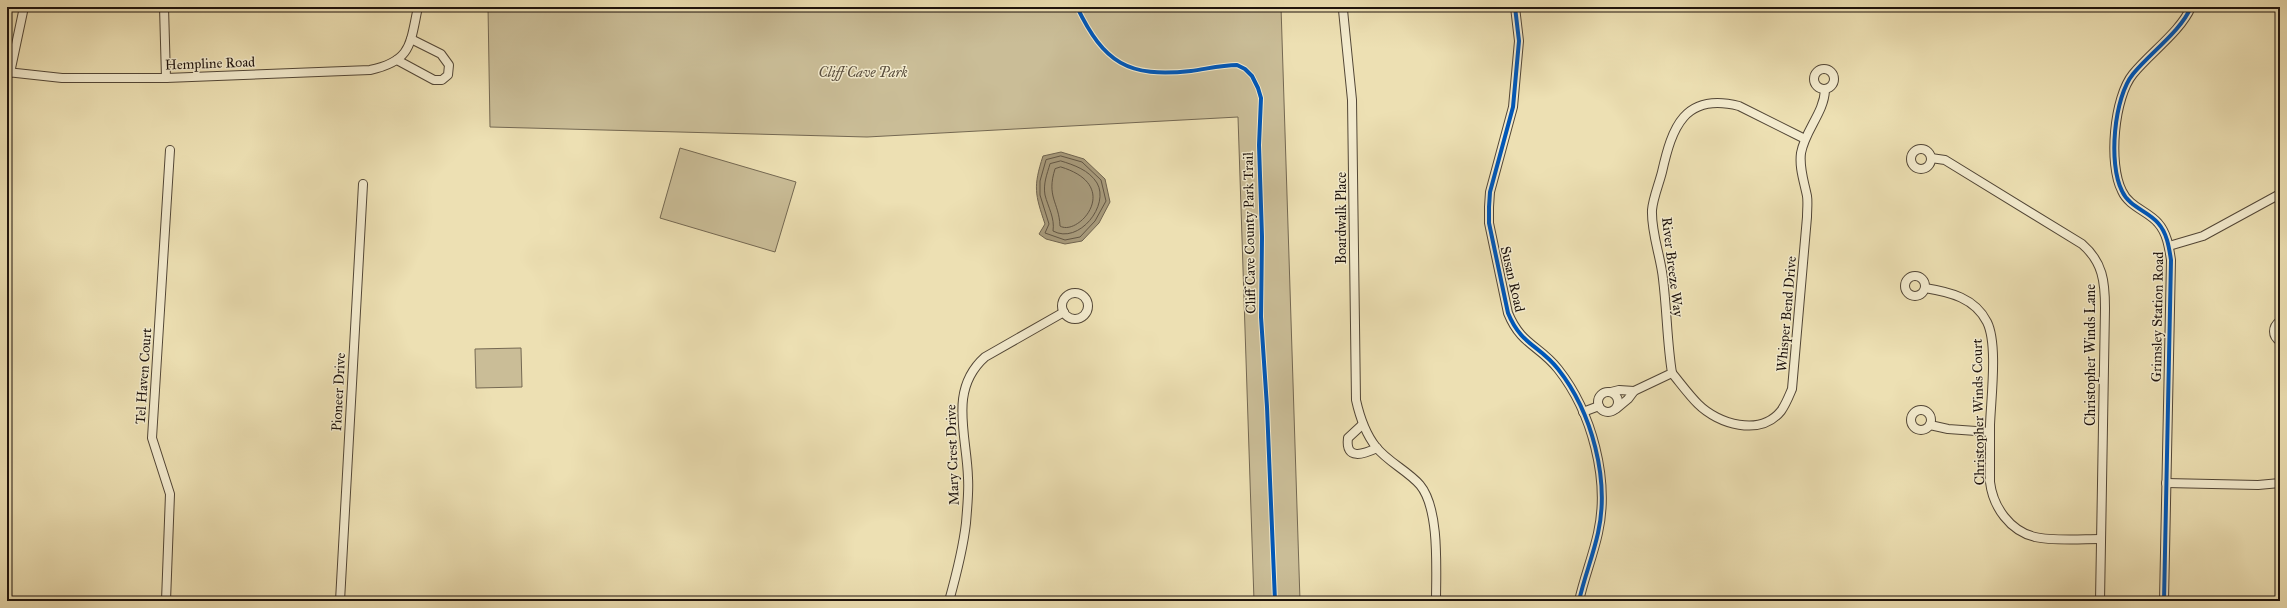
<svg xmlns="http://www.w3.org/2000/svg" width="2287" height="608" font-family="'IM FELL Great Primer',serif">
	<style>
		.green { fill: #cabd97; stroke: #746852 }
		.water { fill: #a79a7b; stroke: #70644f }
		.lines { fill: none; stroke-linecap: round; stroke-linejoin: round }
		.shore { stroke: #625644; stroke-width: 1 }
		.street-casing { stroke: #524636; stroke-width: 10 }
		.street { stroke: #f3ebce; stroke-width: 8 }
		.cycleway-casing { stroke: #f3ebce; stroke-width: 6 }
		.cycleway { stroke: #0057b8; stroke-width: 4 }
		.labels { text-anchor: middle; stroke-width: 3; stroke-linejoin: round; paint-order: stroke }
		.street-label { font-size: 14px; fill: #1e130d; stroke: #f3ebce }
		.park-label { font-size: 14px; font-style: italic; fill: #5a4e3d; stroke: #f3ebce }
	</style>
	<rect width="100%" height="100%" fill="#ede0b3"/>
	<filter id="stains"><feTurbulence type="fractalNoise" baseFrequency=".005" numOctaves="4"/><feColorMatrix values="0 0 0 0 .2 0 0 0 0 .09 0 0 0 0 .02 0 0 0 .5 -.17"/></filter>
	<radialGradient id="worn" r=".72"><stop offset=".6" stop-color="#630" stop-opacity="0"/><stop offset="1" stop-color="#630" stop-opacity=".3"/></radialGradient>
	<g class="green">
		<path d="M488 7H1281L1300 601H1254L1238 117 867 137 490 127Z"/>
		<path d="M680 148 796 182 775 252 660 218Z"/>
		<path d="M521 348 522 387 476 388 475 349Z"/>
	</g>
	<path class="water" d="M1061 152 1084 159 1105 179 1110 202 1099 223 1082 241 1065 244 1046 239 1039 234 1045 224C1035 194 1033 187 1043 156Z"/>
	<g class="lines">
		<g class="shore">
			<path d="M1061 156 1082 162 1101 180 1106 201 1095 221 1080 237 1065 240 1045 233 1049 224 1040 195V181L1046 160Z"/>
			<path d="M1061 161C1074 165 1089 170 1097 183 1110 205 1079 245 1053 231 1055 218 1048 207 1045 195 1043 184 1047 174 1050 164Z"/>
			<path d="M1061 167C1124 186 1078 237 1060 226 1059 202 1046 197 1055 169Z"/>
		</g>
		<g class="street-casing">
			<g id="street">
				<path d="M164 7 166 78"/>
				<path d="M1515 7 1519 41 1513 107 1490 192 1489 207V223L1508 313C1521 345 1539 345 1558 369 1592 412 1610 480 1598 533 1593 556 1584 578 1579 601"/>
				<path d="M1343 10 1352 100 1356 400C1360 418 1365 433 1376 447 1388 462 1408 471 1420 485 1440 509 1436 571 1436 601"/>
				<path d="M397 60 434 80H442L448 75 449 65 441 54 411 39"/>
				<circle cx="1824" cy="79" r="10"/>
				<path d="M7 72 62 78H166L370 70C412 61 410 44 418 7"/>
				<path d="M10 73 24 7"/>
				<circle cx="1921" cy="159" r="10"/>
				<path d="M1931 158 1945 160 2082 244C2103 262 2105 282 2105 308L2100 601"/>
				<path d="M2169 246 2203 236 2280 194"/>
				<circle cx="1915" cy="286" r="10"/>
				<path d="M1925 288C1950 292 1975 298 1987 322 1998 344 1991 398 1990 425 1990 444 1990 463 1990 482 1993 507 2010 531 2035 537 2051 541 2082 539 2100 539"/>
				<circle cx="1075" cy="306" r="13"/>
				<path d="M2280 321C2272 327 2272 336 2280 341"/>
				<path d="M1672 373C1681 384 1689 395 1698 404 1718 424 1760 437 1781 411 1786 404 1789 396 1792 389L1807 217C1807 210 1808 202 1807 196 1804 181 1799 168 1801 153 1805 130 1824 113 1825 90"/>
				<circle cx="1608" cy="402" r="10"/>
				<path d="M1611 392 1619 390 1634 391"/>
				<path d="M1616 409 1628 399 1634 391 1672 373C1667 342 1667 311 1663 279 1661 257 1651 233 1652 210 1653 198 1659 184 1662 172 1672 128 1684 92 1739 106L1805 139"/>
				<circle cx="1921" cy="420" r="10"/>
				<path d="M1583 412 1599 406"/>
				<path d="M1362 425 1348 438C1345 461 1364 454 1377 448"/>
				<path d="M1930 425 1948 429 1990 432"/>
				<path d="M2166 483 2258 485 2280 483"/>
				<path d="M166 601 170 494 152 438 170 150"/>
				<path d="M340 601 363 184"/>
				<path d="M949 601C956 576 963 549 966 523 967 509 969 492 968 478 967 435 948 390 985 357L1064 312"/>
				<path d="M2164 601 2171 260C2169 247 2167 233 2158 223 2148 211 2129 207 2122 191 2108 164 2114 97 2133 74 2150 53 2181 31 2191 7"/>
			</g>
		</g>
		<use href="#street" class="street"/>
		<g class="cycleway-casing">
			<g id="cycleway">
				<path d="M1077 7C1104 63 1128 78 1191 71 1206 69 1222 65 1237 65L1245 69 1252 76 1258 88 1261 98 1259 145 1262 237 1261 317 1267 407 1275 601"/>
				<path d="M1515 7 1519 41 1513 107 1490 192 1489 207V223L1508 313C1521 345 1539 345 1558 369 1592 412 1610 480 1598 533 1593 556 1584 578 1579 601"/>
				<path d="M2164 601 2171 260C2169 247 2167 233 2158 223 2148 211 2129 207 2122 191 2108 164 2114 97 2133 74 2150 53 2181 31 2191 7"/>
			</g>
		</g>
		<use href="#cycleway" class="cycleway"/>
	</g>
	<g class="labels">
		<g class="street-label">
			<text transform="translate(210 63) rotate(-2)" y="5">Hempline Road</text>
			<text transform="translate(1341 218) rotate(-90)" y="5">Boardwalk Place</text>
			<text transform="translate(1249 233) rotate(-91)" y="5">Cliff Cave County Park Trail</text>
			<text transform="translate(1673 267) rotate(83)" y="5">River Breeze Way</text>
			<text transform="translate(1513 279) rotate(77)" y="5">Susan Road</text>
			<text transform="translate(1786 314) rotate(-85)" y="5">Whisper Bend Drive</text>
			<text transform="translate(2157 317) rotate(-89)" y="5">Grimsley Station Road</text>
			<text transform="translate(2090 355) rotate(-90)" y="5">Christopher Winds Lane</text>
			<text transform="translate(143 376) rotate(-86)" y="5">Tel Haven Court</text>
			<text transform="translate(338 392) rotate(-87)" y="5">Pioneer Drive</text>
			<text transform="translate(1978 412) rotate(-91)" y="5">Christopher Winds Court</text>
			<text transform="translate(952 455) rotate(-92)" y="5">Mary Crest Drive</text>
		</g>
		<g class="park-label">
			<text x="863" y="77">Cliff Cave Park</text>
		</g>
	</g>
	<rect width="2287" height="608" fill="none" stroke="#ede0b3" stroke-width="24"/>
	<rect x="8" y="8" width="2271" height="592" fill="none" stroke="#1e130d" stroke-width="2"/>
	<rect x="12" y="12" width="2263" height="584" fill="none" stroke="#1e130d"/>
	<rect width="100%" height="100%" filter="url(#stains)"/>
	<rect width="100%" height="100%" fill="url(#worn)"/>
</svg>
